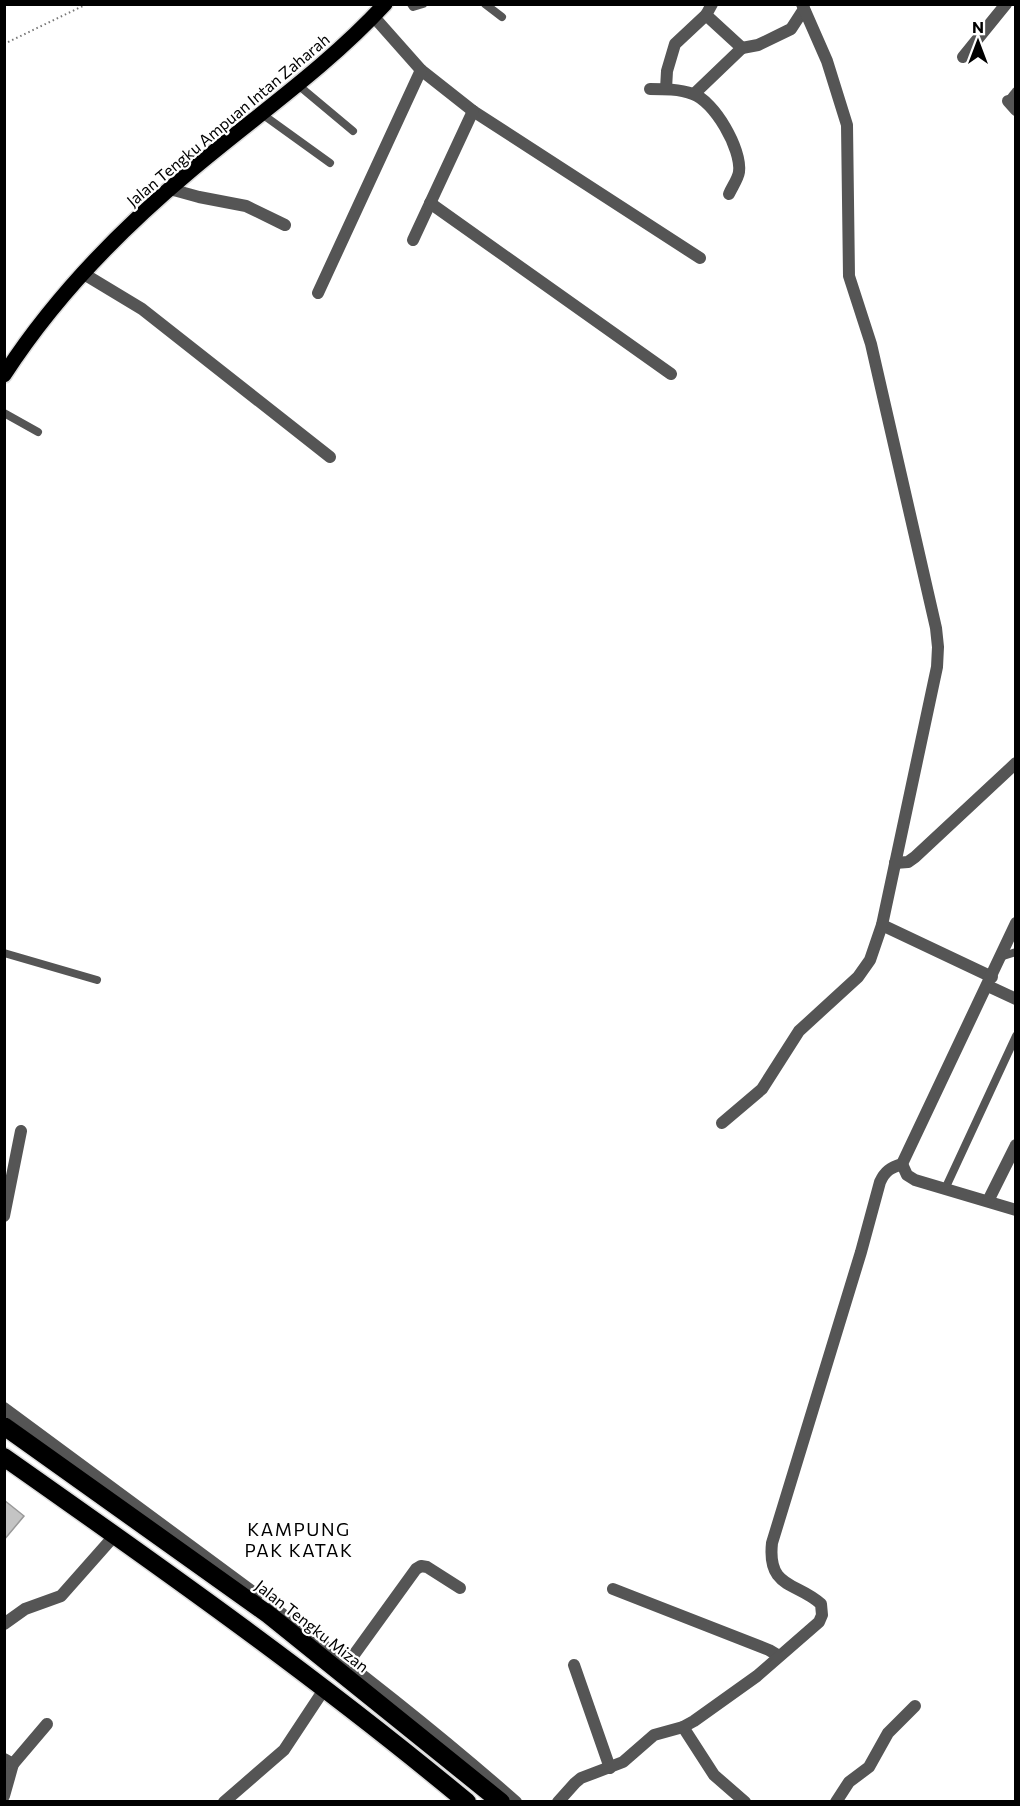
<svg xmlns="http://www.w3.org/2000/svg" width="1020" height="1806" font-family="Commissioner,sans-serif">
	<style>
		.building { fill: #c4c4c4; stroke: #999; stroke-width: 1.5 }
		.lines { fill: none; stroke-linecap: round; stroke-linejoin: round }
		.primary-casing { stroke: #dbdbdb; stroke-width: 18 }
		.highway-casing { stroke: #dbdbdb; stroke-width: 21 }
		.path { stroke: #777; stroke-width: 2; stroke-dasharray: 1.5 3; stroke-linecap: butt }
		.lane { stroke: #555; stroke-width: 8 }
		.street { stroke: #555; stroke-width: 12 }
		.primary { stroke: #000; stroke-width: 15 }
		.highway { stroke: #000; stroke-width: 18 }
		.labels { text-anchor: middle; stroke-width: 4.5; stroke-linejoin: round; paint-order: stroke }
		.street-label { font-size: 16px; fill: #000; stroke: #fff }
		.neighbourhood-label { font-size: 18px; letter-spacing: 1.5px; fill: #000; stroke: #fff }
	</style>
	<rect width="100%" height="100%" fill="#fff"/>
	<path class="building" d="M4 1500 24 1516 4 1540Z"/>
	<g class="lines">
		<g class="primary-casing">
			<path id="primary" d="M4 375C53 299 119 231 188 173 254 117 326 68 385 4"/>
		</g>
		<g class="highway-casing">
			<g id="highway">
				<path d="M4 1426 269 1615 501 1802"/>
				<path d="M4 1457C162 1568 319 1679 467 1802"/>
			</g>
		</g>
		<path class="path" d="M4 44 87 4"/>
		<g class="lane">
			<path d="M411 4 413 7 423 4"/>
			<path d="M485 4 502 17"/>
			<path d="M298 85 353 131"/>
			<path d="M1008 101 1016 91"/>
			<path d="M262 114 330 163"/>
			<path d="M4 413 38 432"/>
			<path d="M4 953 97 980"/>
			<path d="M1000 957 1016 952"/>
			<path d="M945 1189 1016 1036"/>
		</g>
		<g class="street">
			<path d="M374 17 421 70 473 111 700 258"/>
			<path d="M742 48 758 45 791 29 804 9"/>
			<path d="M963 57 1006 4"/>
			<path d="M650 89C664 89 679 89 693 94 714 101 742 149 739 172 738 179 732 187 729 194"/>
			<path d="M666 89 667 71 675 44 706 15"/>
			<path d="M694 94 742 48 706 15 712 4"/>
			<path d="M1008 101 1016 110"/>
			<path d="M170 189 199 197 246 206 285 225"/>
			<path d="M430 203 671 374"/>
			<path d="M413 240 473 111"/>
			<path d="M84 274 142 309 330 457"/>
			<path d="M318 293 421 70"/>
			<path d="M895 863 908 862 915 857 1016 763"/>
			<path d="M882 925 992 977"/>
			<path d="M988 986 1016 999"/>
			<path d="M722 1123 762 1089 799 1031 858 977 870 960 882 925 937 667 938 647 936 628 871 344 849 276 847 125 827 61 802 4"/>
			<path d="M902 1164 907 1175 915 1180 1016 1210"/>
			<path d="M988 1201 1016 1145"/>
			<path d="M4 1216 21 1131"/>
			<path d="M4 1408 257 1595"/>
			<path d="M613 1589 769 1650 779 1656"/>
			<path d="M273 1607C356 1669 438 1733 516 1802"/>
			<path d="M4 1624 25 1609 61 1596 115 1535"/>
			<path d="M348 1663 416 1569 421 1566 427 1567 460 1588"/>
			<path d="M574 1665 610 1768"/>
			<path d="M683 1727 714 1775 745 1802"/>
			<path d="M4 1759 13 1764 4 1796"/>
			<path d="M13 1764 47 1724"/>
			<path d="M224 1802 284 1750 325 1688"/>
			<path d="M558 1802 575 1783 581 1778 623 1762 654 1735 683 1727 694 1721 757 1676 819 1622 822 1615 821 1604C797 1582 767 1589 772 1543L861 1252 880 1182C885 1171 890 1168 902 1164L1016 923"/>
			<path d="M836 1802 849 1782 869 1767 888 1733 915 1706"/>
		</g>
		<use href="#primary" class="primary"/>
		<use href="#highway" class="highway"/>
	</g>
	<g class="labels">
		<g class="street-label">
			<text transform="translate(228 120) rotate(-40)" y="6">Jalan Tengku Ampuan Intan Zaharah</text>
			<text transform="translate(312 1626) rotate(38)" y="6">Jalan Tengku Mizan</text>
		</g>
		<g class="neighbourhood-label">
			<text x="299" y="1536">KAMPUNG<tspan x="299" dy="21">PAK KATAK</tspan></text>
		</g>
	</g>
	<rect width="1020" height="1806" fill="none" stroke="#000000" stroke-width="12"/>
	<g transform="translate(978 42)" stroke="#ffffff" stroke-width="4.5" paint-order="stroke">
	<path d="M0-4.5L10 22L0 15L-10 22Z" fill="#000000"/>
	<text y="-9" font-size="16" font-weight="bold" text-anchor="middle" fill="#000000">N</text>
	</g>
</svg>
